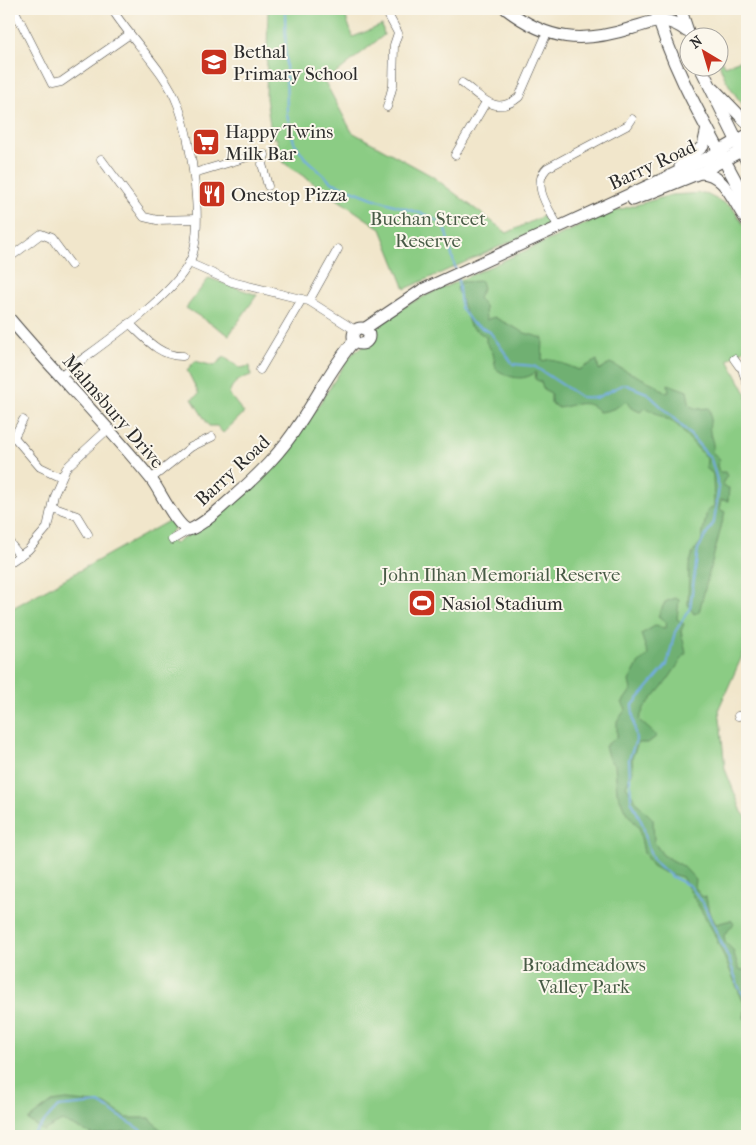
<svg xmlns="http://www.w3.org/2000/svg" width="756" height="1145" font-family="'IM FELL French Canon',serif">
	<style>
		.green { fill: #8bcc84; stroke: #5b7c58 }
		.forest { fill: #70b072; stroke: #4e6e4e }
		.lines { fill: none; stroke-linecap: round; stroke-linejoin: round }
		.stream { stroke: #72ace3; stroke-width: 2 }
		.street-casing { stroke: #494743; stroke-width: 9 }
		.secondary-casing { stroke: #494743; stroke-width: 13 }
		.primary-casing { stroke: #494743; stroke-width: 14 }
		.street { stroke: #fff; stroke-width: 8 }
		.secondary { stroke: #fff; stroke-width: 11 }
		.primary { stroke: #fff; stroke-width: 12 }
		.labels { text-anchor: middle; stroke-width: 4; stroke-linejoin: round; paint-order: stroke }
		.poi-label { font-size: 19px; fill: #2b2b2b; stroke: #fbf7ec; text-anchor: start }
		.street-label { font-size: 19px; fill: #2b2b2b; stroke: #fbf7ec }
		.park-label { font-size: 19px; fill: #485b46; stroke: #fbf7ec }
	</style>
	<rect width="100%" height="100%" fill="#fbf7ec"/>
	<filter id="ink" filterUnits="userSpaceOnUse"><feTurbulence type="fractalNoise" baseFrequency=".02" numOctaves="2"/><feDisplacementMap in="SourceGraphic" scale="10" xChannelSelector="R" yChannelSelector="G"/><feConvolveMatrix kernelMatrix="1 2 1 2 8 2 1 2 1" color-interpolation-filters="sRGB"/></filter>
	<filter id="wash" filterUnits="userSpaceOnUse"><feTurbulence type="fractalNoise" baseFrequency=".0096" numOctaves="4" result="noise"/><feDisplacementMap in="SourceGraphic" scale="20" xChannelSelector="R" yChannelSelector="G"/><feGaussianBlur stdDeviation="1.12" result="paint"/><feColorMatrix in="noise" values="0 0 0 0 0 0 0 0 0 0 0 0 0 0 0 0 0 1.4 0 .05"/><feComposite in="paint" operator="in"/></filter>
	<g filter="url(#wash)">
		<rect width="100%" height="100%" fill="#f1e6cb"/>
		<g class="green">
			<path d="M268 9H343L353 37 382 25 384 35 325 82 352 132 432 176 507 233 543 216 548 225 405 289 381 229 284 163 276 137 272 138 266 98Z"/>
			<path d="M718 52 724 66 747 58V111C735 94 718 74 718 52Z"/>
			<path d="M704 193 732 207 747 230V348L728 360 747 395V645L719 708 725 769 742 812 747 818V1136H9V610L172 519 174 529 168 535 174 544 201 528 282 456 307 423 350 356C360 346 370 346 372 332L403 307 427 295 611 212 671 195Z"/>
			<path d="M209 278 257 295 229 335 186 308Z"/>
			<path d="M224 357 240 368 250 366 251 375C240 379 232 382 229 394L244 413 223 433 217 426H209L192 399 199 394 187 370 195 361 214 366Z"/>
		</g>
		<g class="forest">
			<path d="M481 281 483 288 478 298 485 307 486 320 494 317 525 333 543 338 542 361 551 359 579 370 597 360 599 370 610 363 656 385 664 392H669L668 384 687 391 690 406 698 409 709 408C713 419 708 423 710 432 711 440 715 443 712 452L720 459 717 465 719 472H725L727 476 723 482V486L729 488 728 501 721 500 719 509 725 512 699 612 694 614 688 605 689 565 693 552 701 542 707 511 714 506 713 474 706 468 707 459 676 424 646 408 640 412 631 408 626 401C617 408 610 411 599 412 588 398 574 405 559 408L551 403V393L543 389 541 382 535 379 536 372C523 382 509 378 496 369L493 353 486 342V337L470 326 457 288 461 282Z"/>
			<path d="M675 598 679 600 677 619 684 624 681 631 686 653 667 681 644 708 639 720 657 736 648 743H638L632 758 633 771 626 786 639 805 653 819 654 842 663 855 683 866 696 880 695 887 701 896 706 897 709 912 716 924 731 920 734 924 724 935 725 942 733 950 739 970H747V1020L744 1018 745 1006 713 931 682 877 663 872 652 866 644 853 639 828 625 810 617 792 615 765 609 760 605 746 617 737V721L626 709 622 703 631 690 629 681 638 664 648 655 641 634 655 626 665 628 667 623 658 616 665 602Z"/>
			<path d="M67 1100 106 1104 127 1118H150L159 1128 170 1136H135L126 1131 94 1135 62 1121 43 1131 28 1120 52 1102Z"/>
		</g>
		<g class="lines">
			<g class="stream">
				<path d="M285 9 287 115 294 142 305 158 331 182 372 198 426 215 444 225 456 271"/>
				<path d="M458 278 461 308 472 323 490 332 513 364 534 366 581 397 596 398 624 384 647 393 687 431 711 459 719 487 714 522 698 549 690 608 675 632 667 665 632 706 636 740 629 759 631 800 643 825 647 844 653 860 671 876 690 886 703 903 729 959 739 988 747 1000"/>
				<path d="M31 1136 58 1107 99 1103 150 1136"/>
			</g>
		</g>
	</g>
	<g filter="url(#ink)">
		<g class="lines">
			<g class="street-casing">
				<g id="street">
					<path d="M14 9 52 84 61 82 130 34"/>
					<path d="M385 9 398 33 394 45 393 85 387 107"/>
					<path d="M462 83C482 97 495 117 519 97L547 33"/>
					<path d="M455 155 486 102"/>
					<path d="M101 159 144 217 157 220 196 219"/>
					<path d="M194 173 251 156 265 155 262 164 268 186"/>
					<path d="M559 228C550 210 530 185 547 168L628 125 632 119"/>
					<path d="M9 258 41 234 51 238 71 265"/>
					<path d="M189 263 232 282 309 301 355 330"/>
					<path d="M309 301 338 249"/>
					<path d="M129 323C145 338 160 357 183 356"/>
					<path d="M734 359 739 366 744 370"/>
					<path d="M747 366 743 372 747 383"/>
					<path d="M260 370 302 299"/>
					<path d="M60 376C96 348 166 303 188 265 207 233 191 139 178 105 165 70 132 41 112 9"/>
					<path d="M14 437 40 467 61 477"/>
					<path d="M11 438 14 437 23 420"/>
					<path d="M151 479 191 447 212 437"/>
					<path d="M52 507 77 516 88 534"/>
					<path d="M172 540 189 530"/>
					<path d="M9 542 20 556"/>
					<path d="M9 563 28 550 47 528 54 495 66 468 108 429"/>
					<path d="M738 716 747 714"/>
				</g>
			</g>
			<g class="secondary-casing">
				<g id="secondary">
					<path d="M506 9C548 41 582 44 632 28"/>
					<path d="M714 89 747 123"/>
					<path d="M680 166 703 146 707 128"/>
					<path d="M700 173C726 173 734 205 747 221"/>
					<path d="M633 200 700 173 747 148"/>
					<path d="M9 318C55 373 106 423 151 479 160 490 176 527 189 530 204 524 220 509 232 498 257 476 281 453 299 424 318 396 332 366 354 341"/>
					<circle cx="361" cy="336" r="8"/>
					<path d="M364 329 422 290 663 179 707 158 747 135"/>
				</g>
			</g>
			<g class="primary-casing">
				<g id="primary">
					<path d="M656 9C674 77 715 140 747 203"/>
					<path d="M680 9 687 30"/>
					<path d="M632 28C656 21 666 15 687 31"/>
					<path d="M701 68 747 161"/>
				</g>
			</g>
			<use href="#street" class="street"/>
			<use href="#secondary" class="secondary"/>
			<use href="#primary" class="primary"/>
		</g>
	</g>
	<defs>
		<g id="school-square" transform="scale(1.4375)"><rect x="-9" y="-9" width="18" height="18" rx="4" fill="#c8321e" stroke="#fbf7ec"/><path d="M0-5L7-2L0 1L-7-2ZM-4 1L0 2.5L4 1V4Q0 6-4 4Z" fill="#fff"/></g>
		<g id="supermarket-square" transform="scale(1.4375)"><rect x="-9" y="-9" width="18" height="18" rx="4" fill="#c8321e" stroke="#fbf7ec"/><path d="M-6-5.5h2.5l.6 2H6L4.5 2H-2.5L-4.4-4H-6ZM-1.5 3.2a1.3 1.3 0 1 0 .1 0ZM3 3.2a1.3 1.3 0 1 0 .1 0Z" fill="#fff"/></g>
		<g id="restaurant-square" transform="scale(1.4375)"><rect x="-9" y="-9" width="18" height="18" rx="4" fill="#c8321e" stroke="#fbf7ec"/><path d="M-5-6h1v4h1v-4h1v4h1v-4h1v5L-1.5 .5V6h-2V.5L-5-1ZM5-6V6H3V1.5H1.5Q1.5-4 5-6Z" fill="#fff"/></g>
		<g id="stadium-square" transform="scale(1.4375)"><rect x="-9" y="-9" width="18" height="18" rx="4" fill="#c8321e" stroke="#fbf7ec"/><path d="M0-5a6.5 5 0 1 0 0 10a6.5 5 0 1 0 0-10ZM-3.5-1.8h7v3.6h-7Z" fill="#fff"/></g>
	</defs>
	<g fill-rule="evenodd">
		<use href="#school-square" x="214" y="62"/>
		<use href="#supermarket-square" x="206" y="142"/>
		<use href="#restaurant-square" x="212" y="194"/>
		<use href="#stadium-square" x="422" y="603"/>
	</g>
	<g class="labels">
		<g class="poi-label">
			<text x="233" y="58">Bethal<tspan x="233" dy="22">Primary School</tspan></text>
			<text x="225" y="138">Happy Twins<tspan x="225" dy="22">Milk Bar</tspan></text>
			<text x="231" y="201">Onestop Pizza</text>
			<text x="441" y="610">Nasiol Stadium</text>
		</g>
		<g class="street-label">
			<text transform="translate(652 164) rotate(-25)" y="7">Barry Road</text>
			<text transform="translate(114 411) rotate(49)" y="7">Malmsbury Drive</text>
			<text transform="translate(232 470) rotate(-43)" y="7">Barry Road</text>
		</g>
		<g class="park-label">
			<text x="428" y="225">Buchan Street<tspan x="428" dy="22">Reserve</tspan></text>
			<text x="501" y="581">John Ilhan Memorial Reserve</text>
			<text x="584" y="971">Broadmeadows<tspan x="584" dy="22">Valley Park</tspan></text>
		</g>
	</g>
	<rect width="756" height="1145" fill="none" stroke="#fbf7ec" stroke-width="30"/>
	<g transform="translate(704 52) rotate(322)"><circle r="24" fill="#fbf7ec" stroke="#a8a59f"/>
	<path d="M0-4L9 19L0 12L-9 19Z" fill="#c8321e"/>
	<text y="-8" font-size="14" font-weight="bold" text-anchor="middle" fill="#2b2b2b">N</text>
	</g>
</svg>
